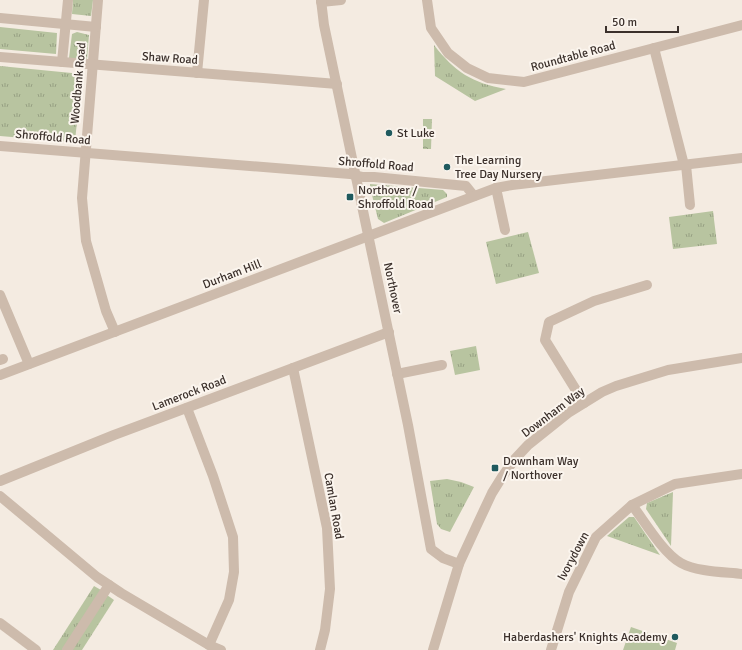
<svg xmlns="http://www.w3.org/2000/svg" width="742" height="650" font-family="Signika,sans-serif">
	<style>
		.grass { fill: url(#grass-tufts) }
		.forest { fill: url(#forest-crowns) }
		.pitch { fill: #b8c4a0 }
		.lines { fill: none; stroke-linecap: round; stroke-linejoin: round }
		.minor { stroke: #cdbbac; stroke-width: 10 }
		.tertiary { stroke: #cdbbac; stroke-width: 10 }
		.poi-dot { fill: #1f5a5e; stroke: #fbf5ee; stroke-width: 1.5 }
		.labels { text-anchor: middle; stroke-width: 4; stroke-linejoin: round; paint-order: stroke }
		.street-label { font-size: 12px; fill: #3b302b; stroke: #fbf5ee }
		.poi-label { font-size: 12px; fill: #3b302b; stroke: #fbf5ee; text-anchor: start }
	</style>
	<defs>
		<pattern id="grass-tufts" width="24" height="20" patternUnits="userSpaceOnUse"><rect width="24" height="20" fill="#b8c4a0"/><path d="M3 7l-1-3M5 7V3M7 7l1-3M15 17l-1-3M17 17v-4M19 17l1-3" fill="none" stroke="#97a083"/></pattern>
		<pattern id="forest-crowns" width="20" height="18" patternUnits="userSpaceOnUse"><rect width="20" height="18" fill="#b8c4a0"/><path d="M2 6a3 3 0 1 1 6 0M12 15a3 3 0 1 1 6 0" fill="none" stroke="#97a083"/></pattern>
	</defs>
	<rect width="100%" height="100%" fill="#f4ebe1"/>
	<g class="grass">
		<path d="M73 0H93L91 16 72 14Z"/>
		<path d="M0 27 57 33 56 54 0 49Z"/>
		<path d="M77 32 89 35 87 59 69 58 72 34Z"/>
		<path d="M434 45C455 72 472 83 506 89L475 101 435 76Z"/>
		<path d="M0 66 82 74 75 141 71 142 0 136Z"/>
		<path d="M370 184 443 190 447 194V197L384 223 378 219 370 187Z"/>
		<path d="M713 211 717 244 673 249 669 217Z"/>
		<path d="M528 232 539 273 496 284 486 242Z"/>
		<path d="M476 346 480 370 455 375 450 351Z"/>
		<path d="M447 479 461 482 474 487 450 532 441 529 437 524 430 481Z"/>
		<path d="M673 492 671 546 646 509 647 503Z"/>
		<path d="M629 517H634L660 555 607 536Z"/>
		<path d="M94 586 101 590 62 650H53Z"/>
		<path d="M107 595 114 600 82 650H72Z"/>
	</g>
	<path class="forest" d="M423 119H432L431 149H423Z"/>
	<path class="pitch" d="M631 627 677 643 675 650H623Z"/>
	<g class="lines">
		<g class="minor">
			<path d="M98 0 82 198 86 241 106 311 115 332"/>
			<path d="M427 0 431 28 448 53 467 68 488 78 524 82 742 25"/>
			<path d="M321 2 341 0"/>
			<path d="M0 18 96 27"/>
			<path d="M654 48 684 165"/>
			<path d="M0 57 337 84"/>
			<path d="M62 62 68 0"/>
			<path d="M197 73 204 0"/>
			<path d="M0 146 350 174 363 177H374L466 186 474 196"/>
			<path d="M686 165 690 205"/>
			<path d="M496 188 505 230"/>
			<path d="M0 295 29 364"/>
			<path d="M0 360 3 359"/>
			<path d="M293 368 327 528 330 589 325 630 320 650"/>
			<path d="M397 374 442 365"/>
			<path d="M0 375 496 188 512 185 742 158"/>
			<path d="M584 403 545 340 549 322 594 301 647 285"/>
			<path d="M187 408 213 476 233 537 234 572 229 600 209 645"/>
			<path d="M0 481 114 435 389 332"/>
			<path d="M0 496 97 577 121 593 209 645 221 650"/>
			<path d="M632 505C645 522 663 553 681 563 697 572 725 572 742 574"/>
			<path d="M0 623 36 650"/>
			<path d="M67 650 109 585"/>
			<path d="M551 650 569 592 596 537 632 505 675 484 742 474"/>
		</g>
		<g class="tertiary">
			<path d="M321 0 324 25 408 425 431 549 443 558 459 564"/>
			<path d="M433 650 459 564 477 525 492 493 502 477 514 460 528 445 568 413 602 392 616 386 668 370 742 358"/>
		</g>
	</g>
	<g class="poi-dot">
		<circle cx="389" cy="133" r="4"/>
		<circle cx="447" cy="167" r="4"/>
		<rect x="346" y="193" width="8" height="8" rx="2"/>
		<rect x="491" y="464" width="8" height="8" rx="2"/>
		<circle cx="675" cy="637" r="4"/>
	</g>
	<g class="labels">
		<g class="street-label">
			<text transform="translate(573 56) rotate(-15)" y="4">Roundtable Road</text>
			<text transform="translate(170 58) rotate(4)" y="4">Shaw Road</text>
			<text transform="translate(78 83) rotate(-85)" y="4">Woodbank Road</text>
			<text transform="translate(53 137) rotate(5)" y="4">Shroffold Road</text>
			<text transform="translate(376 164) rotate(5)" y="4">Shroffold Road</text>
			<text transform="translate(232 274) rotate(-21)" y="4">Durham Hill</text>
			<text transform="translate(393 288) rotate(78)" y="4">Northover</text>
			<text transform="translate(189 393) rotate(-21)" y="4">Lamerock Road</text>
			<text transform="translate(553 412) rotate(-37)" y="4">Downham Way</text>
			<text transform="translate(334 506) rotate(80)" y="4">Camlan Road</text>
			<text transform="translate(573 556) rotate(-62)" y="4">Ivorydown</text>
		</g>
		<g class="poi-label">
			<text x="397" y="137">St Luke</text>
			<text x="455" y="164">The Learning<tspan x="455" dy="14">Tree Day Nursery</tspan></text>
			<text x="358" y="194">Northover /<tspan x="358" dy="14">Shroffold Road</tspan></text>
			<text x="503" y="465">Downham Way<tspan x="503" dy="14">/ Northover</tspan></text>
			<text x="667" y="641" text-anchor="end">Haberdashers' Knights Academy</text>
		</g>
	</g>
	<path d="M606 26v6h72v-6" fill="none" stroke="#3b302b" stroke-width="2"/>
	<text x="612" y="26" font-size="12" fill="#3b302b" stroke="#fbf5ee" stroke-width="3" paint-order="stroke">50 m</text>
</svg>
